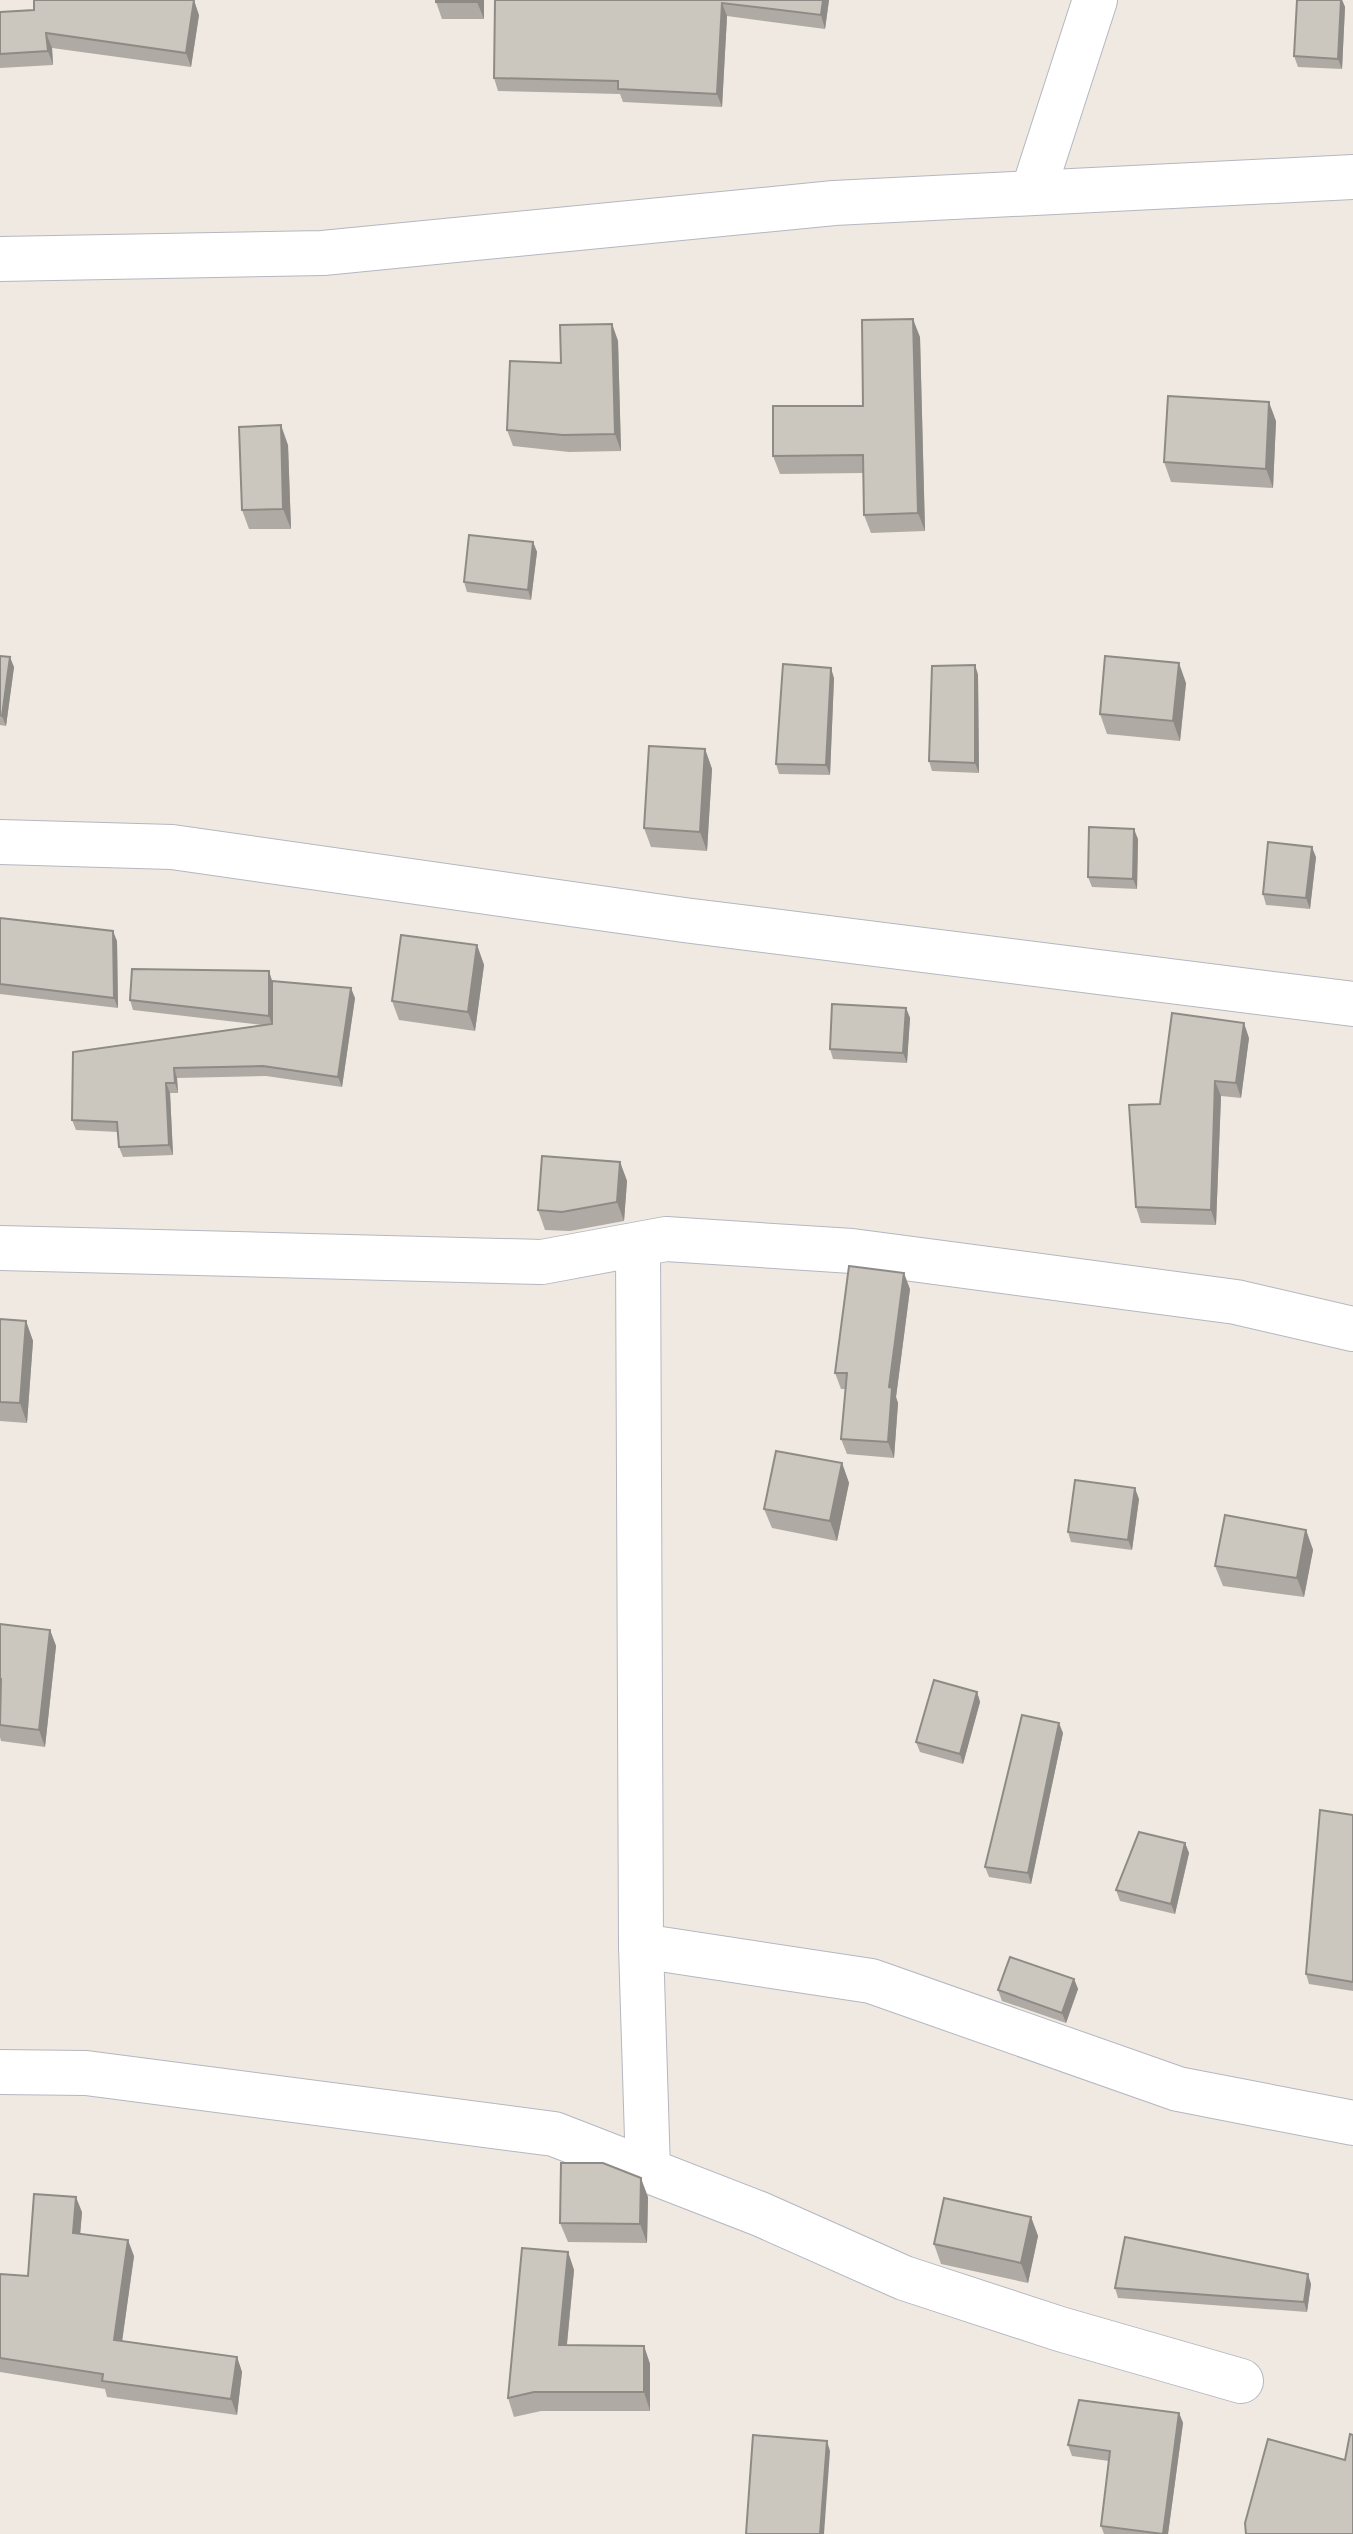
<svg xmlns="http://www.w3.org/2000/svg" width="1353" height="2534" font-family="Mulish,sans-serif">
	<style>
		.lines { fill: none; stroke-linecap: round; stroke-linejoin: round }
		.minor-casing { stroke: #b4b7c1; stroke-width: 46 }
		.minor { stroke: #fff; stroke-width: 44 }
		.wall { fill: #afaba4 }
		.shaded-wall { fill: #8e8b86 }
		.building { fill: #cbc7bf; stroke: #8e8b86; stroke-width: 2 }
	</style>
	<rect width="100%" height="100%" fill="#efe9e1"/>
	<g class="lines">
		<g class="minor-casing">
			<g id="minor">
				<path d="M1033 192 1095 0"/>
				<path d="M0 259 323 253 834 203 1353 177"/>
				<path d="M0 842 172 847 684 920 1353 1004"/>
				<path d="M638 1245 641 1946 648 2170"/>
				<path d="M0 1248 542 1262 666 1239 852 1251 1236 1302 1353 1329"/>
				<path d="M641 1946 871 1981 1178 2089 1353 2123"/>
				<path d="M0 2072 86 2073 554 2134 760 2214 904 2278 1060 2329 1241 2381"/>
			</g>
		</g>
		<use href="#minor" class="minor"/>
	</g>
	<g class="wall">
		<path d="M484 0V19H442L436 2Z"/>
		<path d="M495 0H829L825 29 727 16 722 107 623 102 620 94 498 91 494 78Z"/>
		<path d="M1297 0H1342L1345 7 1342 69 1298 67 1294 56Z"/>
		<path d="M0 12 199 15 191 67 52 48 53 65 0 68Z"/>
		<path d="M612 324 618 341 621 451 569 452 513 446 507 430 561 363Z"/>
		<path d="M920 337 925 531 871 533 864 515 863 473 780 474 773 456 863 406Z"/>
		<path d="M1276 421 1273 488 1171 482 1164 462Z"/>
		<path d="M288 445 291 529H249L242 510Z"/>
		<path d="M533 542 537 552 531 600 467 592 464 582Z"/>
		<path d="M0 656 14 667 6 726 0 725Z"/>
		<path d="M975 665 978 675 979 773 932 771 929 761Z"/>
		<path d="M834 678 830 775 779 774 776 764Z"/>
		<path d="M1186 683 1180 741 1107 734 1100 714Z"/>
		<path d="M705 749 712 769 707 851 651 847 644 828Z"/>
		<path d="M1138 839 1137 889 1092 887 1088 877Z"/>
		<path d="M1316 857 1310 909 1266 905 1263 894Z"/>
		<path d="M0 918 117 941 118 1008 0 994Z"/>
		<path d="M477 945 484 965 475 1031 399 1020 392 1001Z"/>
		<path d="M269 971 272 981 355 998 342 1087 266 1076 177 1078 178 1093H170L173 1155 123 1157 119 1147 118 1132 76 1130 72 1120 73 1052 262 1025 133 1010 130 1000Z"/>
		<path d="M906 1008 910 1018 907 1063 833 1059 830 1049Z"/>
		<path d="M1249 1038 1241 1098 1221 1096 1216 1225 1141 1223 1136 1207 1160 1104Z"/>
		<path d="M620 1162 627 1181 624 1221 570 1231 545 1230 538 1210Z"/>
		<path d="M910 1289 896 1397 898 1403 894 1458 847 1454 841 1439 845 1389H841L835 1373Z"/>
		<path d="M0 1319 26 1321 33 1341 27 1423 0 1421Z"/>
		<path d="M842 1463 849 1483 837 1541 772 1528 764 1509Z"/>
		<path d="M1139 1499 1132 1550 1071 1542 1068 1532Z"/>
		<path d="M1306 1530 1313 1550 1304 1597 1223 1586 1215 1566Z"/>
		<path d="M0 1624 50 1630 56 1646 45 1747 1 1741 0 1737Z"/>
		<path d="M977 1692 980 1702 963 1764 920 1752 916 1742Z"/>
		<path d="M1063 1733 1031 1884 989 1877 985 1867Z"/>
		<path d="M1353 1815V1991L1309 1984 1306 1974Z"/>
		<path d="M1185 1843 1189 1853 1175 1914 1120 1901 1116 1890Z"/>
		<path d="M1074 1979 1078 1989 1066 2023 1002 2001 998 1990Z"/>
		<path d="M648 2197 647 2243 568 2242 560 2223Z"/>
		<path d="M82 2212 80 2234 134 2256 122 2341 237 2357 242 2372 237 2415 107 2397 105 2389 0 2372V2274L28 2276Z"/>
		<path d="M1031 2217 1038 2236 1028 2283 941 2264 934 2244Z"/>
		<path d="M568 2252 574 2270 567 2345 644 2346 650 2364V2411H541L514 2417 508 2398Z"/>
		<path d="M1311 2284 1307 2312 1118 2298 1115 2288Z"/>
		<path d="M1179 2413 1183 2423 1168 2534H1104L1101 2526 1109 2461 1072 2456 1068 2445Z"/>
	</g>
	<g class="shaded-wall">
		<path d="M194 0 199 15 191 67 186 53Z"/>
		<path d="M477 0H484V19L477 2Z"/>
		<path d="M823 0H829L825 29 821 15Z"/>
		<path d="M1341 0H1342L1345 7 1342 69 1338 59Z"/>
		<path d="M722 3 727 16 722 107 717 94Z"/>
		<path d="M46 33 52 48 53 65 48 51Z"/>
		<path d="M913 319 920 337 925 531 918 513Z"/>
		<path d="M612 324 618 341 621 451 615 434Z"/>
		<path d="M1269 402 1276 421 1273 488 1266 469Z"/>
		<path d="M281 425 288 445 291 529 283 509Z"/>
		<path d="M533 542 537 552 531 600 528 590Z"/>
		<path d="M10 657 14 667 6 726 2 716Z"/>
		<path d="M1179 663 1186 683 1180 741 1173 721Z"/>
		<path d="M975 665 978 675 979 773 975 763Z"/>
		<path d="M831 668 834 678 830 775 826 765Z"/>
		<path d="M705 749 712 769 707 851 700 832Z"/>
		<path d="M1134 829 1138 839 1137 889 1133 879Z"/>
		<path d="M1312 847 1316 857 1310 909 1306 898Z"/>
		<path d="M113 931 117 941 118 1008 114 998Z"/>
		<path d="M477 945 484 965 475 1031 468 1012Z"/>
		<path d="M269 971 272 981V1026L269 1016Z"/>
		<path d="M351 988 355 998 342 1087 338 1077Z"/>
		<path d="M906 1008 910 1018 907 1063 903 1053Z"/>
		<path d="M1244 1023 1249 1038 1241 1098 1236 1083Z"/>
		<path d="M174 1068 177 1078 178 1093 175 1083Z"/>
		<path d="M1215 1081 1221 1096 1216 1225 1211 1210Z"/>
		<path d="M166 1083 170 1093 173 1155 169 1145Z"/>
		<path d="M620 1162 627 1181 624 1221 617 1202Z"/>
		<path d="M904 1273 910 1289 896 1397 898 1403 894 1458 888 1442 889 1387Z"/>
		<path d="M26 1321 33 1341 27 1423 20 1403Z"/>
		<path d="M842 1463 849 1483 837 1541 830 1521Z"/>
		<path d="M1135 1488 1139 1499 1132 1550 1128 1540Z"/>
		<path d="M1306 1530 1313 1550 1304 1597 1297 1578Z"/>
		<path d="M50 1630 56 1646 45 1747 39 1730Z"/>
		<path d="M977 1692 980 1702 963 1764 960 1754Z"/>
		<path d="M1059 1723 1063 1733 1031 1884 1028 1873Z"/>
		<path d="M1185 1843 1189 1853 1175 1914 1171 1904Z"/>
		<path d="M1074 1979 1078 1989 1066 2023 1062 2013Z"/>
		<path d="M641 2178 648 2197 647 2243 640 2224Z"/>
		<path d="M76 2197 82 2212 79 2248 73 2233Z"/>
		<path d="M1031 2217 1038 2236 1028 2283 1021 2263Z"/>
		<path d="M128 2240 134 2256 120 2356 114 2340Z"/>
		<path d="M568 2252 574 2270 565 2363 559 2345Z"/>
		<path d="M1308 2274 1311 2284 1307 2312 1304 2302Z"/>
		<path d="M644 2346 650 2364V2411L644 2392Z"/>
		<path d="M237 2357 242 2372 237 2415 231 2399Z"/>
		<path d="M1179 2413 1183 2423 1168 2534H1163Z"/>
		<path d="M827 2441 830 2451 824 2534H820Z"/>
	</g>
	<g class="building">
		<path d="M34 0H194L186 53 46 33 48 51 0 54V12L34 10Z"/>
		<rect x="436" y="0" width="41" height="2"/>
		<path d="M495 0H823L821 15 722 3 717 94 618 89V81L494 78Z"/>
		<path d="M1297 0H1341L1338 59 1294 56Z"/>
		<path d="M913 319 918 513 864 515 863 455 773 456V406H863L862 320Z"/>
		<path d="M612 324 615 434 563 435 507 430 510 361 561 363 560 325Z"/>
		<path d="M1168 396 1269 402 1266 469 1164 462Z"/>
		<path d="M281 425 283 509 242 510 239 427Z"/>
		<path d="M469 535 533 542 528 590 464 582Z"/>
		<path d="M0 656 10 657 2 716 0 715Z"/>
		<path d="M1105 656 1179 663 1173 721 1100 714Z"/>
		<path d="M783 664 831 668 826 765 776 764Z"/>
		<path d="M975 665V763L929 761 932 666Z"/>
		<path d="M649 746 705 749 700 832 644 828Z"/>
		<path d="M1089 827 1134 829 1133 879 1088 877Z"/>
		<path d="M1268 842 1312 847 1306 898 1263 894Z"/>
		<path d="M0 918 113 931 114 998 0 984Z"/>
		<path d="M401 935 477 945 468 1012 392 1001Z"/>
		<path d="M132 969 269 971V1016L130 1000Z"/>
		<path d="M272 981 351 988 338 1077 263 1066 174 1068 175 1083H166L169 1145 119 1147 117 1122 72 1120 73 1052 272 1024Z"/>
		<path d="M832 1004 906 1008 903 1053 830 1049Z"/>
		<path d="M1172 1013 1244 1023 1236 1083 1215 1081 1211 1210 1136 1207 1129 1105 1160 1104Z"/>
		<path d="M542 1156 620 1162 617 1202 562 1212 538 1210Z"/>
		<path d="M849 1266 904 1273 889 1387 892 1388 888 1442 841 1439 847 1373H835Z"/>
		<path d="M0 1319 26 1321 20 1403 0 1402Z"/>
		<path d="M776 1451 842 1463 830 1521 764 1509Z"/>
		<path d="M1075 1480 1135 1488 1128 1540 1068 1532Z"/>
		<path d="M1225 1515 1306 1530 1297 1578 1215 1566Z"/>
		<path d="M0 1624 50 1630 39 1730 0 1725 1 1679H0Z"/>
		<path d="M934 1680 977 1692 960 1754 916 1742Z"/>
		<path d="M1022 1715 1059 1723 1028 1873 985 1867Z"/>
		<path d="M1320 1810 1353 1815V1982L1306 1974Z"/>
		<path d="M1139 1832 1185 1843 1171 1904 1116 1890Z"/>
		<path d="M1010 1957 1074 1979 1062 2013 998 1990Z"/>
		<path d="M561 2163H603L641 2178 640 2224 560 2223Z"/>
		<path d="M34 2194 76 2197 73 2233 128 2240 114 2340 237 2357 231 2399 102 2381 103 2374 0 2358V2274L28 2276Z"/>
		<path d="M944 2198 1031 2217 1021 2263 934 2244Z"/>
		<path d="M1125 2237 1308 2274 1304 2302 1115 2288Z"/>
		<path d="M522 2248 568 2252 559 2345 644 2346V2392H534L508 2398Z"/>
		<path d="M1079 2400 1179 2413 1163 2534 1101 2526 1110 2451 1068 2445Z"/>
		<path d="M1350 2434 1353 2435V2534H1246L1245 2523 1268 2439 1345 2460Z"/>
		<path d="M753 2435 827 2441 820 2534H746Z"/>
	</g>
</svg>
